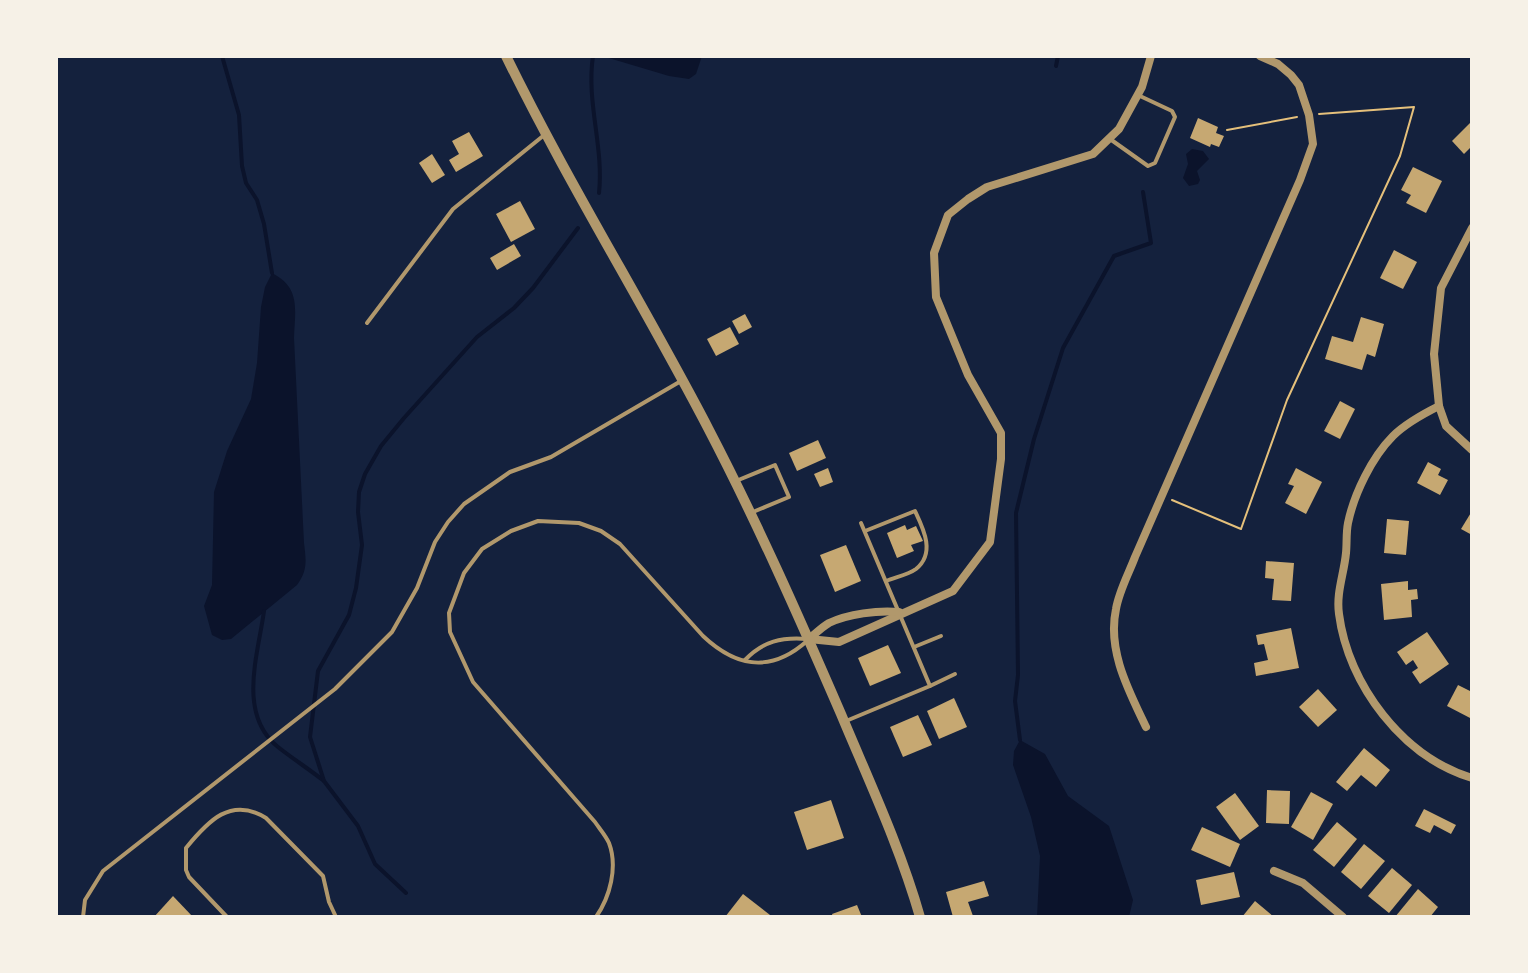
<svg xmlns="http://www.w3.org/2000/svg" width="1528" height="973" font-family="'Work Sans',sans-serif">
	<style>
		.water { fill: #0b132b }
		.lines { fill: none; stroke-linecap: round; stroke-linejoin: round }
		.stream { stroke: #0b132b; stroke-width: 4 }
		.building { fill: #c6a872 }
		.path { stroke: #e5c07b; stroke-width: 2 }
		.service { stroke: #b1986c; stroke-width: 4 }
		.minor { stroke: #b1986c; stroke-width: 8 }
		.tertiary { stroke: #b1986c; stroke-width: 10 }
	</style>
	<rect width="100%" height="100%" fill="#14213d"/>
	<g class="water">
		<path d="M602 56H702L696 74 689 79 669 76Z"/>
		<path d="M1192 149 1203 151 1209 159 1197 171 1200 180 1198 184 1189 186 1183 178 1188 164 1186 154Z"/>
		<path d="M272 273C301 288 295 309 294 338L304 543C306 560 308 570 297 585L231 639 222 640 212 635 204 606 212 585 214 492 227 451 251 399 257 363 261 307 265 287Z"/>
		<path d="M1020 740 1045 754 1068 796 1109 826 1133 900 1129 917H1037L1040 856 1031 817 1013 765 1014 751Z"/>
	</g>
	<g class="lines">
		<g class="stream">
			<path d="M222 56 239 115 242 166 246 183 257 200 264 224 272 273"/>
			<path d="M593 56C586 102 604 147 599 193"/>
			<path d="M1056 66 1058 56"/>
			<path d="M264 611C258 655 237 714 278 747 293 759 309 769 324 781"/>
			<path d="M1020 740 1015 701 1018 675 1016 513 1034 439 1063 348 1114 256 1151 243 1143 192"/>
			<path d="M406 893 375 864 358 826 324 781 310 737 318 671 349 615 356 588 362 545 358 512 359 492 365 474 381 446 404 418 477 337 514 308 533 288 578 228"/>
		</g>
	</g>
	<g class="building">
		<path d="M1198 118 1218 127 1216 133 1224 136 1219 147 1211 144 1210 147 1190 138Z"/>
		<path d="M1472 121V146L1464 154 1452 141Z"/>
		<path d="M469 132 483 156 456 172 449 160 459 154 452 141Z"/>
		<path d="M432 154 445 175 432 183 419 163Z"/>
		<path d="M1413 167 1442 181 1426 213 1406 203 1411 195 1401 190Z"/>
		<path d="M520 201 535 229 511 242 496 214Z"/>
		<path d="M514 244 521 256 497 270 490 258Z"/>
		<path d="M1394 250 1417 262 1403 289 1380 278Z"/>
		<path d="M745 314 752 327 739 334 732 321Z"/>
		<path d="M1361 317 1384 324 1375 357 1367 354 1362 370 1325 359 1332 336 1353 342Z"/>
		<path d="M730 327 739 344 716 356 707 339Z"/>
		<path d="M1340 401 1355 409 1340 439 1324 431Z"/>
		<path d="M818 440 826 458 797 471 789 453Z"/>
		<path d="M1428 462 1441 469 1438 475 1448 480 1440 495 1417 483Z"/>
		<path d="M828 468 833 482 820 487 814 474Z"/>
		<path d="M1296 468 1322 482 1306 514 1285 503 1294 486 1288 484Z"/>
		<path d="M1472 511V535L1461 529Z"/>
		<path d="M1387 519 1409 521 1406 555 1384 553Z"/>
		<path d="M905 525 907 530 916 526 923 541 911 545 914 551 897 558 887 533Z"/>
		<path d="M846 545 861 581 835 592 820 555Z"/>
		<path d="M1266 561 1294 563 1291 601 1272 600 1274 579 1265 578Z"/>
		<path d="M1408 581V590L1417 589 1418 599 1411 600 1412 617 1384 620 1381 584Z"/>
		<path d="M1291 628 1299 668 1256 676 1254 663 1268 660 1264 644 1258 645 1256 635Z"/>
		<path d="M1427 632 1449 664 1420 684 1412 672 1418 668 1413 660 1406 665 1397 652Z"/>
		<path d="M888 645 901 673 870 686 858 658Z"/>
		<path d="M1458 685 1472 692V719L1447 706Z"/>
		<path d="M1318 689 1337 710 1318 727 1299 707Z"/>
		<path d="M954 698 967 727 939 739 927 711Z"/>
		<path d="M918 715 932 745 903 757 890 727Z"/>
		<path d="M1364 748 1390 770 1376 787 1361 775 1347 791 1336 782Z"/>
		<path d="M1267 790 1290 791 1289 824 1266 823Z"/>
		<path d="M1311 792 1333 804 1313 840 1291 827Z"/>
		<path d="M1235 793 1259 826 1240 840 1216 807Z"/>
		<path d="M831 800 844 838 807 850 794 812Z"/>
		<path d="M1424 809 1456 825 1451 834 1434 825 1430 833 1415 826Z"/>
		<path d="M1337 822 1357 839 1334 867 1313 850Z"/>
		<path d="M1202 827 1240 844 1230 867 1191 850Z"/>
		<path d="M1364 844 1385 861 1361 889 1341 872Z"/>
		<path d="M1392 868 1412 885 1389 913 1368 896Z"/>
		<path d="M1234 872 1240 897 1201 905 1196 880Z"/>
		<path d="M984 881 989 896 968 902 973 916 953 917 946 892Z"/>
		<path d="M1418 889 1438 907 1430 917H1395Z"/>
		<path d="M743 894 770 915 768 917H725Z"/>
		<path d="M173 896 193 917H154Z"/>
		<path d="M1255 901 1274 917H1242Z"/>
		<path d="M857 905 862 917H833L832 914Z"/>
	</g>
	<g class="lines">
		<g class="path">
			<path d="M1227 130 1297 117"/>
			<path d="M1172 500 1241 529 1287 400 1400 156 1414 107 1319 114"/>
		</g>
		<g class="service">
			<path d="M1110 139 1148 166 1155 163 1175 117 1172 111 1140 96"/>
			<path d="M367 323 453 209 543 136"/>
			<path d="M736 481 775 465 789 497 753 512"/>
			<path d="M865 531 915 511C923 528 936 553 916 569 908 575 895 577 886 581"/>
			<path d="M914 647 941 636"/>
			<path d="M745 660C763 641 782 637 807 639"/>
			<path d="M930 686 955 674"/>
			<path d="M846 721 930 686 861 523"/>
			<path d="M83 917 85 900 103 871 335 689 392 632 417 588 435 542 448 522 464 504 510 472 551 457 681 381"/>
			<path d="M227 917 189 877 186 870V848C208 821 231 796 266 818L323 876 329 902 336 917"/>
			<path d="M596 917C610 897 618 867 609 843 606 836 599 828 595 822L473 682 450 632 449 613 464 573 482 549 511 531 538 521 579 523 601 531 620 544 703 636C737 668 771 673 807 641"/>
		</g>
		<g class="minor">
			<path d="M1472 228 1441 288 1434 354 1439 406 1446 426 1472 450"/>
			<path d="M1439 406C1423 414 1406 423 1393 436 1372 457 1354 494 1348 523 1346 533 1347 543 1346 553 1344 574 1336 593 1339 614 1348 685 1403 757 1472 778"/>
			<path d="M809 639 839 642 953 591 990 542 1001 459V433L968 375 936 297 934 253 948 215 968 199 987 187 1093 154 1119 129 1142 87 1151 56"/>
			<path d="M809 639C815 634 822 627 829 623 848 614 878 610 899 612"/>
			<path d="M1146 727C1129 691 1107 651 1116 609 1119 591 1129 573 1135 557L1300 180 1313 144 1309 115 1299 85 1291 75 1278 64 1260 56"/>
			<path d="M1274 871 1303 883 1343 917"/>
		</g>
		<path class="tertiary" d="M506 56C568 183 643 303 708 428 757 522 799 617 841 714 869 781 900 847 920 917"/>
	</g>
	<rect width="1528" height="973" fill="none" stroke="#f6f1e7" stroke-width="116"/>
</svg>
